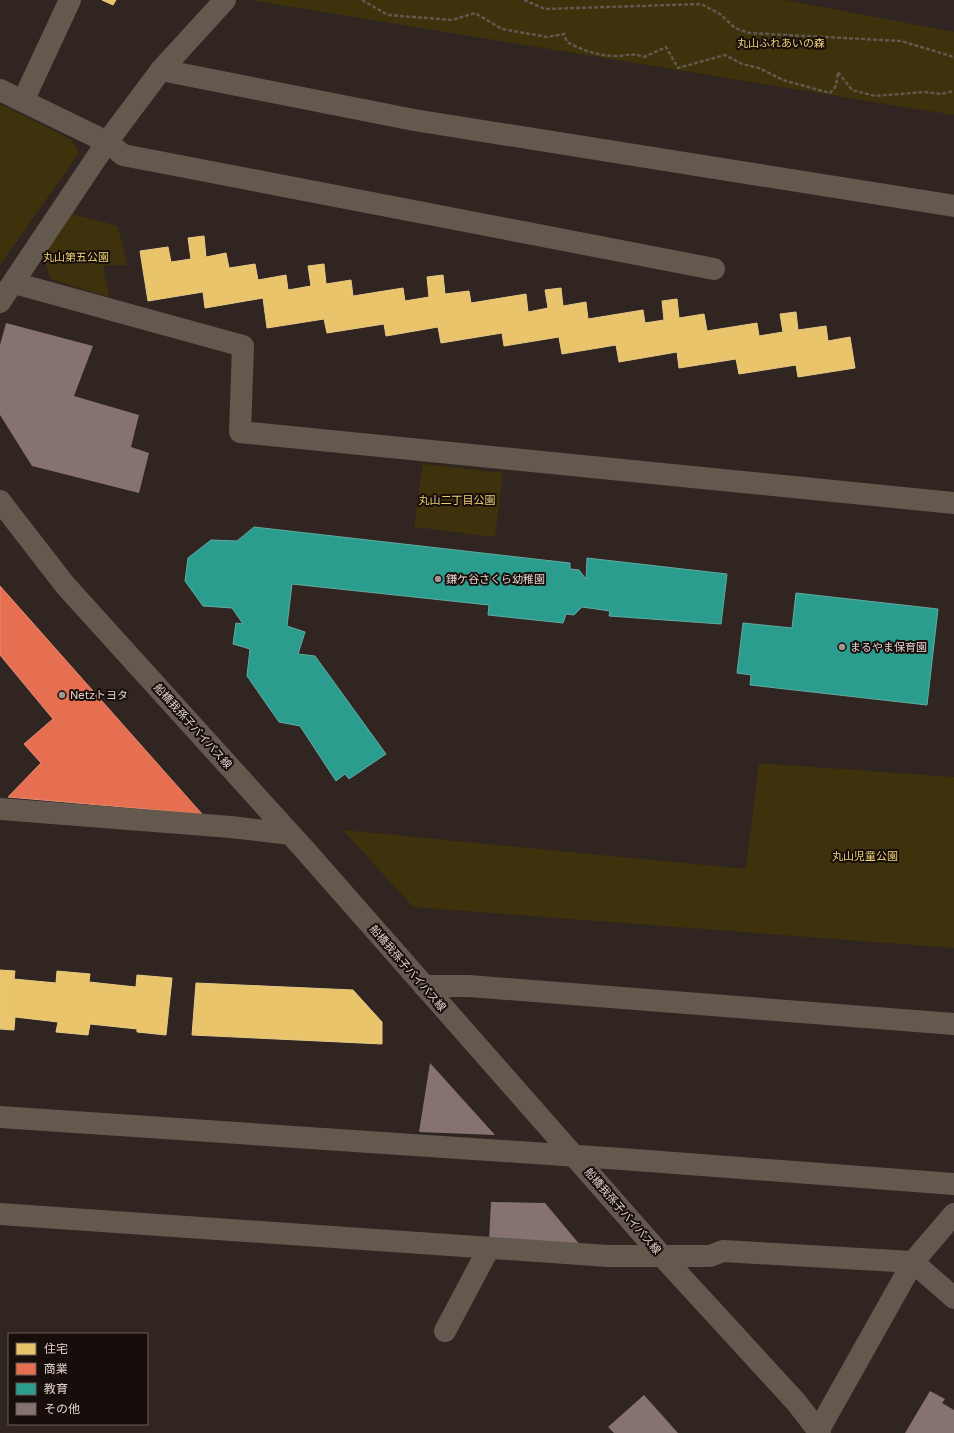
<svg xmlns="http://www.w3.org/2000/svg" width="954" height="1433" font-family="'Golos Text','Noto Sans JP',sans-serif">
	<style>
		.green { fill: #3d320b }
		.homes { fill: #e9c46a; stroke: #e7c888 }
		.shops { fill: #e76f51; stroke: #e58d76 }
		.schools { fill: #2a9d8f; stroke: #61ada2 }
		.building { fill: #867371 }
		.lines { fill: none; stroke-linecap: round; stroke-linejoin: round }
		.path { stroke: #615850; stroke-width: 2.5; stroke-dasharray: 4 2; stroke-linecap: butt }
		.minor { stroke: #64594e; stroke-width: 22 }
		.poi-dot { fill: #a39691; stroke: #170e0b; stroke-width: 1.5 }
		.labels { text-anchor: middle; stroke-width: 4; stroke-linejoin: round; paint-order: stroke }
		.park-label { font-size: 11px; fill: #ecd075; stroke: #170e0b }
		.poi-label { font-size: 11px; fill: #e1d3ce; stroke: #170e0b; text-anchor: start }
		.street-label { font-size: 11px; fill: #e1d3ce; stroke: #170e0b }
	</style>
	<rect width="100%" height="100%" fill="#302520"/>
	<g class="green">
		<path d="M249 0H785L954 32V115Z"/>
		<path d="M0 104 72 140 79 153 0 265Z"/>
		<path d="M72 214 118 226 127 265H103L109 297 51 279 43 257Z"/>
		<path d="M423 464 503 473 495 537 414 527Z"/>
		<path d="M759 763 954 777V948L413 907 343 830 746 869Z"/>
	</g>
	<g class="homes">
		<path d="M102 0H116L113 5Z"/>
		<path d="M204 236 206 257 226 253 229 268 255 264 258 280 286 275 288 290 311 286 308 266 324 264 326 284 351 280 353 296 403 288 405 301 429 297 427 277 443 275 445 294 469 291 471 303 526 294 528 312 548 308 545 290 561 288 563 306 586 302 588 319 643 310 645 323 664 320 662 301 677 299 679 318 704 314 707 331 757 323 759 336 783 332 780 314 796 312 798 330 826 326 828 341 850 337 855 368 798 377 796 365 739 374 736 359 679 368 677 352 619 362 616 345 562 354 559 337 504 346 502 333 441 343 438 327 386 336 384 324 327 333 324 319 267 328 263 298 205 308 203 292 148 301 140 251 168 247 171 262 191 259 188 238Z"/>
		<path d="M0 970 15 971 14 979 56 983 57 971 90 974 89 982 136 987 137 975 172 978 166 1035 137 1032V1029L90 1024 88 1035 56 1032 58 1022 15 1017 14 1030 0 1029Z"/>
		<path d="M196 983 353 990 382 1022V1044L192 1035Z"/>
	</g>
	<path class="shops" d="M0 586 202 814 8 797 41 763 24 744 53 719 0 655Z"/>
	<g class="schools">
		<path d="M254 527 570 563V569L579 570 586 579 587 558 727 574 721 624 609 616 610 611 582 607 574 615 566 614 563 623 488 615 489 605 292 584 287 626 305 632 298 654 315 656 386 754 349 779 345 774 336 781 300 726 279 722 247 676 250 649 233 644 236 623 243 624 232 608 203 606 185 581 188 558 211 540 237 541Z"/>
		<path d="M796 593 938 609 927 705 750 685 751 675 737 673 743 623 792 628Z"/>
	</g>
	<g class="building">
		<path d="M6 323 93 346 74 396 139 415 131 447 149 453 139 493 32 466 0 415V345Z"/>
		<path d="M430 1063 495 1135 419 1132Z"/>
		<path d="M491 1202 545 1203 581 1246 489 1241Z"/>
		<path d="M930 1391 945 1399 942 1403 954 1410V1433H905Z"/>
		<path d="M644 1395 678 1433H614L608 1427Z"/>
	</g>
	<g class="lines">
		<g class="path">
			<path d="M362 0 388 15 452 20 475 13 502 29 547 37 564 34 567 42C582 50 598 56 616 56 628 56 630 52 644 57L666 47 678 68 725 55 742 64 759 68 783 80 830 93 836 86 838 72 852 90 875 96 924 92 941 94 954 91"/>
			<path d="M524 0 545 9 701 4 720 14 735 28 749 33 901 41 954 57"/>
		</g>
		<g class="minor">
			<path d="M161 70 414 120 954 206"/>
			<path d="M0 90 107 142 123 155 714 269"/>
			<path d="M23 101 70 0"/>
			<path d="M14 283 243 346 240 432 954 503"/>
			<path d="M0 302 107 142 161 70 225 0"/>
			<path d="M0 501 65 585 304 849 662 1256 796 1402 820 1433"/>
			<path d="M0 809 231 827 290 834"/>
			<path d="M424 986H469L954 1024"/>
			<path d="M0 1117 622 1159 954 1184"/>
			<path d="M0 1214 608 1256H710L723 1251 913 1262 954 1298"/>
			<path d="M445 1331 489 1248"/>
			<path d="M817 1433 913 1262 954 1214"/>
		</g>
	</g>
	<g class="poi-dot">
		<circle cx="438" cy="579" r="4"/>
		<circle cx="842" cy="647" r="4"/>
		<circle cx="62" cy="695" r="4"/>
	</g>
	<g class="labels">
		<g class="park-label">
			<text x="781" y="47">丸山ふれあいの森</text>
			<text x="76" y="261">丸山第五公園</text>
			<text x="457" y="504">丸山二丁目公園</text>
			<text x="865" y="860">丸山児童公園</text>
		</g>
		<g class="poi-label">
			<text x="446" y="583">鎌ケ谷さくら幼稚園</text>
			<text x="850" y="651">まるやま保育園</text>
			<text x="70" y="699">Netzトヨタ</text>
		</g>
		<g class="street-label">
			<text transform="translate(193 726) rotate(48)" y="4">船橋我孫子バイパス線</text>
			<text transform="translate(408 968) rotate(49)" y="4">船橋我孫子バイパス線</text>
			<text transform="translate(623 1211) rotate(49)" y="4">船橋我孫子バイパス線</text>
		</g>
	</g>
	<rect x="8" y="1333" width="140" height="92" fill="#170e0b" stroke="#685d59"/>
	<rect x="16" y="1343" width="20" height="12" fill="#e9c46a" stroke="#685d59"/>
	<text x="44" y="1353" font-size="12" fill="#e1d3ce">住宅</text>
	<rect x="16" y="1363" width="20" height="12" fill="#e76f51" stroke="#685d59"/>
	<text x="44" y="1373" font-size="12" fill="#e1d3ce">商業</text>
	<rect x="16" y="1383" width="20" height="12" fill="#2a9d8f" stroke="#685d59"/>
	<text x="44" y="1393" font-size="12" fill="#e1d3ce">教育</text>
	<rect x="16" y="1403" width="20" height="12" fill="#867371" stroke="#685d59"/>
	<text x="44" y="1413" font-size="12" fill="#e1d3ce">その他</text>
</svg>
